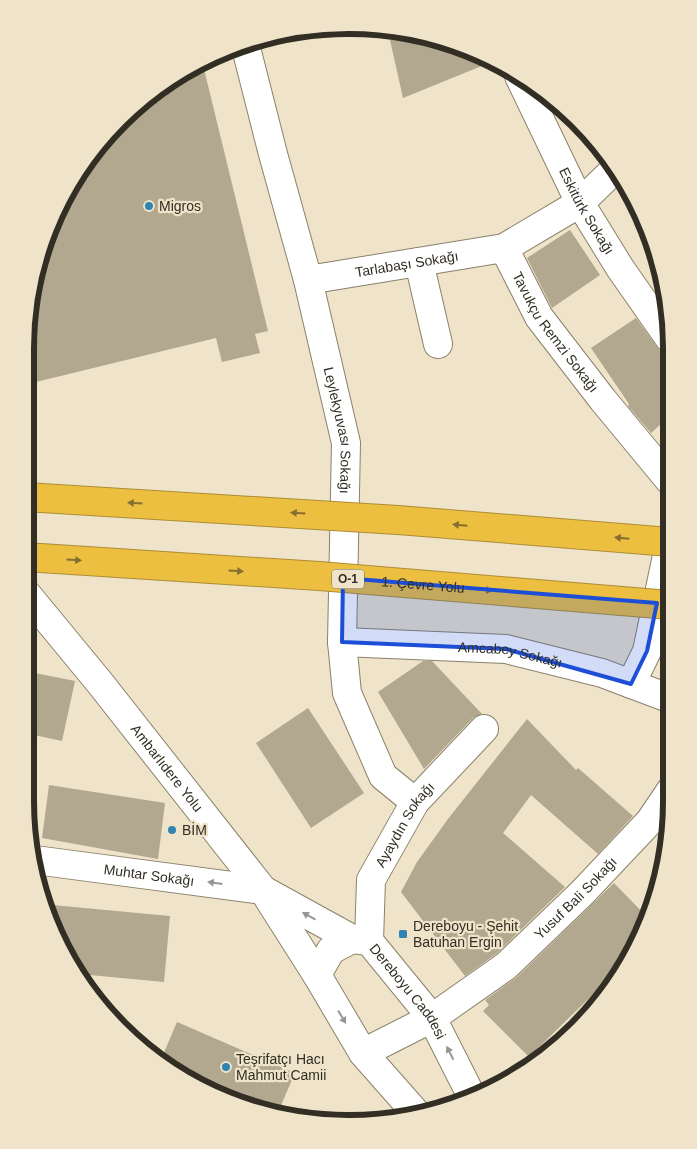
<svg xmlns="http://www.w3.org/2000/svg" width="697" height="1149" font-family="Arial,sans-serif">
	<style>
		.building { fill: #b2a78f }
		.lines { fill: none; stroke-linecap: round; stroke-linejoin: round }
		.minor-casing { stroke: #8b816a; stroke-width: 30 }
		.secondary-casing { stroke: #8b816a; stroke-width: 30 }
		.minor { stroke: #fff; stroke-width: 28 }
		.secondary { stroke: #fff; stroke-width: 28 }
		.motorway-bridge-casing { stroke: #ac8c36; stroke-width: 30; stroke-linecap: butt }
		.motorway-bridge { stroke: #edbf40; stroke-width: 28 }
		.oneway { fill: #866f31 }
		.oneway2 { fill: #989692 }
		.marked { fill: #1d4ed8; fill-opacity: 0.2; stroke: #1d4ed8; stroke-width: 4; stroke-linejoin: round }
		.poi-dot { fill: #3084b4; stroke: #efe4ca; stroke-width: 2 }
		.labels { text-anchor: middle; stroke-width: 4.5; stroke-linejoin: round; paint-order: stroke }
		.shield { fill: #efe4ca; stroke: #6b6556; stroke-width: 1 }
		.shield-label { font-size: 12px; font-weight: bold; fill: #322e24 }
		.poi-label { font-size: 14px; fill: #322e24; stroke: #efe4ca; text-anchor: start }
		.street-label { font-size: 14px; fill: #322e24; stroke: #efe4ca }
		.rim { fill: none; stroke: #322e24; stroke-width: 6 }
	</style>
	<rect width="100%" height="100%" fill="#efe4ca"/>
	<g class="building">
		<path d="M410 31H412L489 63 403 98 390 40Z"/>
		<path d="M203 65 268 331 255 334 260 353 222 362 216 338 32 383 26 357V327L42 244 80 169 169 79Z"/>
		<path d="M570 230 600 275 552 308 527 258Z"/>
		<path d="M636 318 657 347 662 352 669 353 670 416 651 433 628 406 629 404 591 348Z"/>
		<path d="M423 661H432L482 714 473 718 424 769 378 692Z"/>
		<path d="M25 671 75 681 62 741 25 733Z"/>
		<path d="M308 708 364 793 311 828 256 743Z"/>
		<path d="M527 719 576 770 578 768 633 816 598 854 531 795 503 833 565 887 496 954 465 976 401 892 417 862 448 819Z"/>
		<path d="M49 785 165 803 158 859 42 838Z"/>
		<path d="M614 883 648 918 627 961 529 1057 483 1011 489 1005 485 1000 517 977Z"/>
		<path d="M42 904 170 916 164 982 79 974Z"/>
		<path d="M177 1022 295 1073 278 1112 245 1107 160 1062Z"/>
	</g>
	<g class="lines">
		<g class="minor-casing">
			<g id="minor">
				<path id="s1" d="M246 48 273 154 308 280 346 443 342 642 347 693 383 776 415 802"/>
				<path id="s2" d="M519 76 580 203 620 268 669 338"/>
				<path id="s3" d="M615 169 580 203 504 248 539 317 603 400 670 481"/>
				<path d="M419 262 438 344"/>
				<path id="s4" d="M308 280 504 248"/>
				<path id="s5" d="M25 592 100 683 263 890 317 975"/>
				<path id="s6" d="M342 642 506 649 602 673 671 699"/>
				<path d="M631 684 647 651 670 541"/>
				<path id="s7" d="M35 860 263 890 352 939"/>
				<path id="s8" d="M369 941 371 880 415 802 484 729"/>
				<path id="s9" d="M363 1053 432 1018 506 966 582 893 650 821 671 790"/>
			</g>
		</g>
		<g class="secondary-casing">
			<g id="secondary">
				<path id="s10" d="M416 1113 363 1053 317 975 331 950 352 939 369 941 432 1018 472 1097"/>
			</g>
		</g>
		<use href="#minor" class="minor"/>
		<use href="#secondary" class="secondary"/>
		<g class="motorway-bridge-casing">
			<g id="motorway-bridge">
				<path d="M25 497 398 520 670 542"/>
				<path id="s11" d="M25 557 319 576 670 605"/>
			</g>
		</g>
		<use href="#motorway-bridge" class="motorway-bridge"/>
	</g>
	<defs><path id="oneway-solid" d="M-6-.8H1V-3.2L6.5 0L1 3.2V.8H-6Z" transform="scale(1.25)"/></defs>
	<g class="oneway">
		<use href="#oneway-solid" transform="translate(135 503) rotate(-176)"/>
		<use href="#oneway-solid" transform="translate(298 513) rotate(-176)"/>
		<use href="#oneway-solid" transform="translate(460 525) rotate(-175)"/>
		<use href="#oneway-solid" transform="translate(622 538) rotate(-175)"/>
		<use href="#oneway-solid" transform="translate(74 560) rotate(4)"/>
		<use href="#oneway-solid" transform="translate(236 571) rotate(4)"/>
		<use href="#oneway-solid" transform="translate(485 590) rotate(5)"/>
	</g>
	<g class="oneway2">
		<use href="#oneway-solid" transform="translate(215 883) rotate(-172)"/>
		<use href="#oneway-solid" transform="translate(309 916) rotate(-151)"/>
		<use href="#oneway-solid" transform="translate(342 1017) rotate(59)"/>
		<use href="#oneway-solid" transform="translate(450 1053) rotate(-117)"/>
	</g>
	<path class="marked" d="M343 578 657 603 647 651 631 684 506 649 342 642Z"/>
	<g class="poi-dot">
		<circle cx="149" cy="206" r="5"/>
		<circle cx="172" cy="830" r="5"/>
		<rect x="398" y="929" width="10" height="10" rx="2.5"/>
		<circle cx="226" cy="1067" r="5"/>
	</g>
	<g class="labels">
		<rect class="shield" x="332" y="569.5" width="32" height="19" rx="4"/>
		<g class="shield-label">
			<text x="348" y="583">O-1</text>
		</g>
		<g class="poi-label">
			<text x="159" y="211">Migros</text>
			<text x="182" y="835">BİM</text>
			<text x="413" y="931">Dereboyu - Şehit<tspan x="413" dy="16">Batuhan Ergin</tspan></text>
			<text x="236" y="1064">Teşrifatçı Hacı<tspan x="236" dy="16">Mahmut Camii</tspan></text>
		</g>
		<g class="street-label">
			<text dy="5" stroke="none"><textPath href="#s2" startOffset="151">Eskitürk Sokağı</textPath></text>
			<text dy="5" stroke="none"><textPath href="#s4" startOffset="100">Tarlabaşı Sokağı</textPath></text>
			<text dy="5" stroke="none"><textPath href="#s3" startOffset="236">Tavukçu Remzi Sokağı</textPath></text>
			<text dy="5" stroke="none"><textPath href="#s1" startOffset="394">Leylekyuvası Sokağı</textPath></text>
			<text dy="5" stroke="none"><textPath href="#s11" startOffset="399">1. Çevre Yolu</textPath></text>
			<text dy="5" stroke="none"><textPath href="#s6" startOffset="169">Amcabey Sokağı</textPath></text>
			<text dy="5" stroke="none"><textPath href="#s5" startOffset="226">Ambarlıdere Yolu</textPath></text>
			<text dy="5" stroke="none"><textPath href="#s8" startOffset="126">Ayaydın Sokağı</textPath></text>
			<text dy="5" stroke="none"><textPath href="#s7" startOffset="115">Muhtar Sokağı</textPath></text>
			<text dy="5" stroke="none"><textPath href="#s9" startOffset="265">Yusuf Bali Sokağı</textPath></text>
			<text dy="5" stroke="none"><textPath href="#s10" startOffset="304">Dereboyu Caddesi</textPath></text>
		</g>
	</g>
	<path d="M0 0H697V1149H0ZM348 34H349A314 314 0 0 1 663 348V801A314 314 0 0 1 349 1115H348A314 314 0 0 1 34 801V348A314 314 0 0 1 348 34Z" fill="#efe4ca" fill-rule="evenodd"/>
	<path class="rim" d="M348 34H349A314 314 0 0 1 663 348V801A314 314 0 0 1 349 1115H348A314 314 0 0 1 34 801V348A314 314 0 0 1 348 34Z"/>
</svg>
